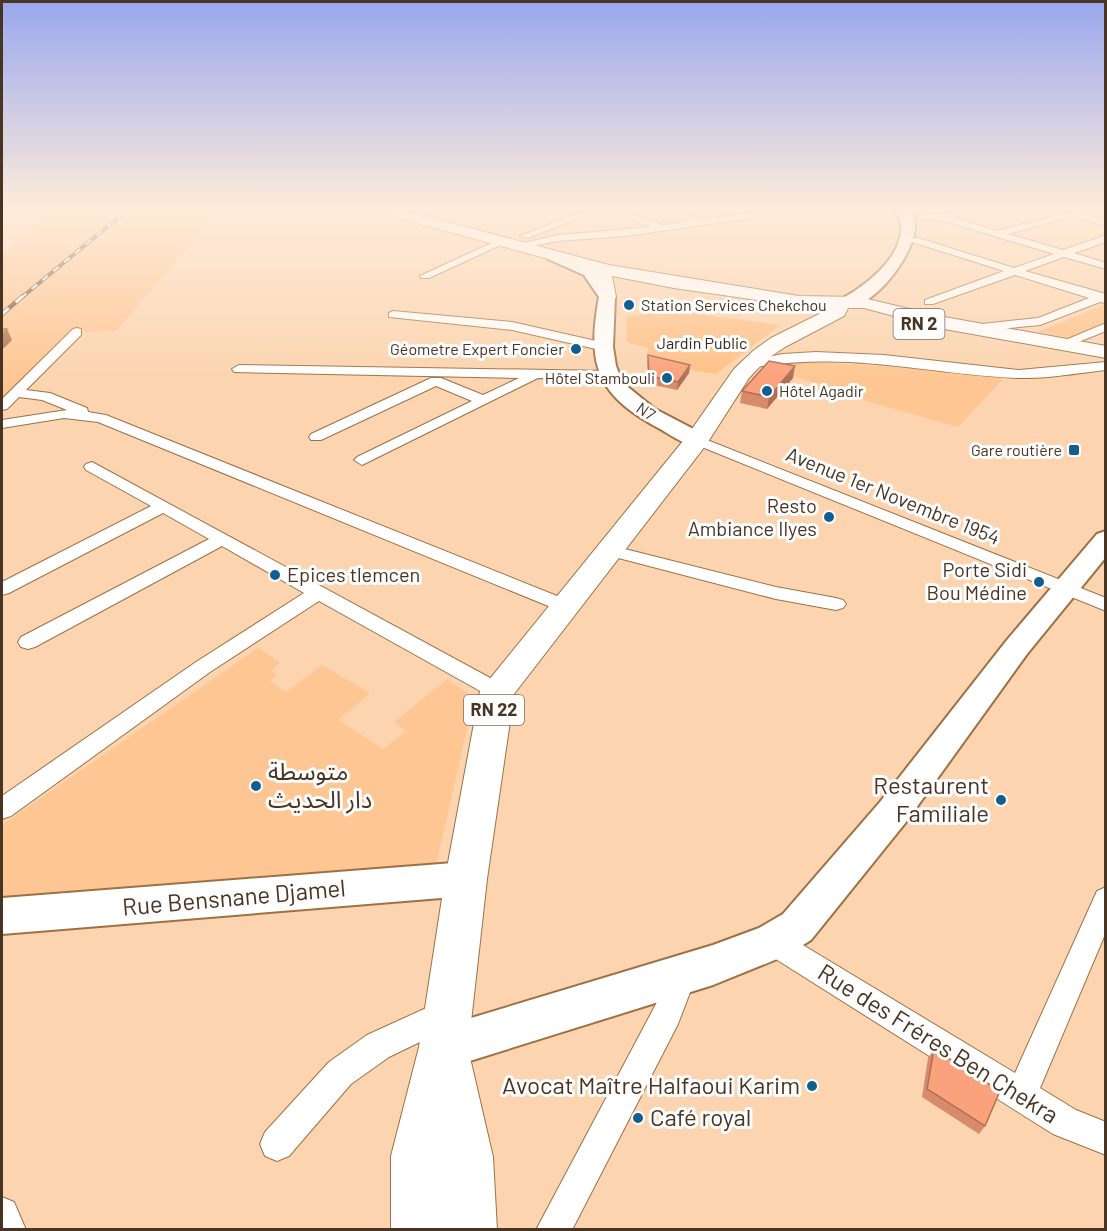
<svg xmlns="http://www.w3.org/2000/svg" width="1107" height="1231" font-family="Barlow,'Noto Sans Arabic',sans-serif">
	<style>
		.built { fill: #fec692 }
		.green { fill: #fec086 }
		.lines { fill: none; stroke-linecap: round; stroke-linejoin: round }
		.street-casing { stroke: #9d7145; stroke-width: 2 }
		.secondary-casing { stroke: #9d7145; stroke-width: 4 }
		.primary-casing { stroke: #9d7145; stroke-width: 2 }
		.street { fill: #fff; fill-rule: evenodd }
		.secondary { fill: #fff; fill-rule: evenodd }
		.primary { fill: #fff; fill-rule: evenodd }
		.rail-far1-casing { stroke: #6d553f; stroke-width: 4 }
		.rail-casing { stroke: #6d553f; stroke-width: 4.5 }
		.rail-far1 { stroke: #fdfdfd; stroke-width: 2; stroke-dasharray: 7; stroke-linecap: butt }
		.rail { stroke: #fdfdfd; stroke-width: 3; stroke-dasharray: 9; stroke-linecap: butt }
		.wall { fill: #d78b6a }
		.shaded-wall { fill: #af7156 }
		.building { fill: #faa27b; stroke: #af7156; stroke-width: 1.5 }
		.poi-dot { fill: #115e91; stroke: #fdfdfd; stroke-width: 2 }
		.labels { text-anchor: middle; stroke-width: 6; stroke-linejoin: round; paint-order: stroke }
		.far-poi-label { font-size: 16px; fill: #483422; stroke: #fdfdfd; text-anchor: end }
		.far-park-label { font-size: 16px; fill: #362616; stroke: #fdfdfd }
		.far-street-label { font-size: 16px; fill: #483422; stroke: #fdfdfd }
		.shield { fill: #fdfdfd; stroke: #7e7064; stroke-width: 1.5 }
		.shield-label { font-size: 18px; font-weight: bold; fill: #483422 }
		.street-label { font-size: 20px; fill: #483422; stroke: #fdfdfd }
		.poi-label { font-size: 20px; fill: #483422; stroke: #fdfdfd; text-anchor: end }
		.near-poi-label { font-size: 24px; fill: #483422; stroke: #fdfdfd; text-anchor: start }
		.near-street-label { font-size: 24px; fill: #483422; stroke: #fdfdfd }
	</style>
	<rect width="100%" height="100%" fill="#fcd4af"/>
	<g class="built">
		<path d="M49 208H221L116 331 76 332 2 406V254L30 234Z"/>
		<path d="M795 361 990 373 1002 380 958 427 824 389 825 386 781 372Z"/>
		<path d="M258 648 280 662 271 671 277 675 270 681 286 692 322 665 370 693 339 720 383 749 406 731 394 722 447 679 474 698 435 870 2 897V825Z"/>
	</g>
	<g class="green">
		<path d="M1105 304V322L1070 338 1038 332Z"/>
		<path d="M668 310 780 325 716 374 647 363 648 348 627 342 626 317Z"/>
	</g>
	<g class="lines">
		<g class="street-casing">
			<g id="street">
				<path d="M590 208H615L664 225 689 221 663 208H675L701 220 753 212 758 215 753 218 626 236 558 241 516 249 511 246 558 235 651 227 602 209 528 238 520 236Z"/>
				<path d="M973 208H991L953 217 997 231 1084 208H1099L1084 214 1106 220V226L1073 216 1008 234 1063 250 1106 235V242L1074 253 1106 263V269L1064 257 1025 271 1106 294V303L1100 302 1040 325 968 332V326L972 325 1038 318 1089 298 1015 275 933 304H925V300L1004 271 912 242V238H918L1014 268 1054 254 941 220 920 219 915 216 920 213 943 214Z"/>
				<path d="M500 239 505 242 503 244 429 278H421L420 276Z"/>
				<path d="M393 311 512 322 605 343 611 347 605 351 512 330 389 317V313Z"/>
				<path d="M1106 323V331L1066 347 1062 348 1056 344Z"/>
				<path d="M77 328 81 329V335L26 390 50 393 87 408 88 412 106 415 572 602 575 606 572 610H558L98 422 64 418 2 428V420L67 410 42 400 19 397 7 409 2 410V399L73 329Z"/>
				<path d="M816 352 884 355 1019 370 1106 362V370C1077 373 1048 379 1019 378 924 374 848 350 751 368L745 364 746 361 783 354Z"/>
				<path d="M239 365 608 371 615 375 608 379 538 378 362 465 354 460 357 457 472 401 436 386 321 440H311L309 437 311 434 431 378H441L483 395 519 378 234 372 232 369Z"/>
				<path d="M697 436 1106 598V611L692 443 690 440 692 437Z"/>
				<path d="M92 462 505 686 508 691 505 696 497 699 489 696 319 601 210 672 11 816 2 819V796L196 662 304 593 222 546 35 647 28 649 21 647 18 642 21 637 209 539 163 513 9 593 2 595V582L151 506 86 470 84 467 86 464Z"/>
				<path d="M609 545 776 587 836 598 843 600 846 604 843 608 836 610 776 599 603 554 600 550 603 546Z"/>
				<path d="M1106 887V932L1040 1088 1076 1110 1106 1122V1155L1053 1134 763 951 759 942 763 933 773 929 783 933 1015 1073 1097 891Z"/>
				<path d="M683 960 693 964 697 974 678 1024 572 1230H536L656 1004 673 964Z"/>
				<path d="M446 999 457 1004 461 1014 457 1024 389 1057 351 1084 289 1156 277 1161 265 1156 260 1144 265 1132 329 1062 367 1035Z"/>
				<path d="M2 1197 14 1202 26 1230H2Z"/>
			</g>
		</g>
		<g class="secondary-casing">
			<g id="secondary">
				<path d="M894 208H908C912 213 915 218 915 225 917 251 872 313 843 306L841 302 843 298C871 283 919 243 894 208Z"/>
				<path d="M553 252 594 269 615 297 613 347 616 366 623 383 655 409 705 435 708 440 705 445C689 448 675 438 662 430 598 396 586 368 599 297L584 275 548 259 546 256Z"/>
				<path d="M1106 531V557L1027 654 906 822 811 940 787 955 713 985 444 1069 428 1063 422 1047 428 1031 713 945 759 928 783 914 880 802 1007 640 1097 534Z"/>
				<path d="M466 862 480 867 485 879 480 891 466 896 2 934V898Z"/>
			</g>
		</g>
		<g class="primary-casing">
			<path id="primary" d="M371 208H395L609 265 799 296 859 297 939 316 1106 346V358L939 328 864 308H848L844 316 785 347 767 359 749 378 706 445 514 694 487 879 468 1049 493 1157 497 1230H391V1156L419 1047 445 879 480 691 687 436 734 369 753 351 771 338 827 310 674 288 612 276 616 297 613 301H601L593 276 596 272 373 211Z"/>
		</g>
		<use href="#street" class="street"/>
		<use href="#secondary" class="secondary"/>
		<use href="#primary" class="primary"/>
		<g class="rail-far1-casing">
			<path id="rail-far1" d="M21 298 130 208"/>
		</g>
		<g class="rail-casing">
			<path id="rail" d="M2 314 23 296"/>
		</g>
		<use href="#rail-far1" class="rail-far1"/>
		<use href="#rail" class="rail"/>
	</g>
	<g class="wall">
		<path d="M648 355 690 365 689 373 677 390 649 384 647 363Z"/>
		<path d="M793 378 767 409 740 403 742 391Z"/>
		<path d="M934 1049 985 1126 979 1134 922 1097 928 1058Z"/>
	</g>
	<g class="shaded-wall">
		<path d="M7 329 12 340 2 350V334Z"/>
		<path d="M690 365 689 373 677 390 678 382Z"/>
		<path d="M795 366 793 378 767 409 769 397Z"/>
	</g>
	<g class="building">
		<path d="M2 329H7L2 334Z"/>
		<path d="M648 355 690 365 678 382 649 376Z"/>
		<path d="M769 361 795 366 769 397 742 391Z"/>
		<path d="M934 1049 1000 1091 985 1126 927 1089Z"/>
	</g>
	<linearGradient id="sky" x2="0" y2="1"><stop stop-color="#99a7ee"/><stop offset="0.55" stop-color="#feecdb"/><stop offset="1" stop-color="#feecdb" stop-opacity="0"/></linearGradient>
	<rect width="1107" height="380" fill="url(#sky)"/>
	<g class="poi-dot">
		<circle cx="629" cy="305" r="6"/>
		<circle cx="576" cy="349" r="6"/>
		<circle cx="667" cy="378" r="6"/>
		<circle cx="767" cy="391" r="6"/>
		<rect x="1068" y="444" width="12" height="12" rx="3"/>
		<circle cx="829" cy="517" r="6"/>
		<circle cx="275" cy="575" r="6"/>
		<circle cx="1039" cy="582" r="6"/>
		<circle cx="256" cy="786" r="6"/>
		<circle cx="1001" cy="800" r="6"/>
		<circle cx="812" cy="1086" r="6"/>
		<circle cx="638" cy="1118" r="6"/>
	</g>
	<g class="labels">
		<g class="far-poi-label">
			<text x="641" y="311" text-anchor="start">Station Services Chekchou</text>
			<text x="564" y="355">Géometre Expert Foncier</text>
			<text x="655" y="384">Hôtel Stambouli</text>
			<text x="779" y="397" text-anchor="start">Hôtel Agadir</text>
			<text x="1062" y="456">Gare routière</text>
		</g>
		<g class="far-park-label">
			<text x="702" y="349">Jardin Public</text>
		</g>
		<g class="far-street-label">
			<text transform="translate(646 411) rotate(35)" y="6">N7</text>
		</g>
		<g class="shield">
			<rect x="893.5" y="309" width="51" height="30" rx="4.5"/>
			<rect x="464" y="695" width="60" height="30" rx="4.5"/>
		</g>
		<g class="shield-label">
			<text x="919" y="330">RN 2</text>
			<text x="494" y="716">RN 22</text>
		</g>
		<g class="street-label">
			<text transform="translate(893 496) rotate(22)" y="7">Avenue 1er Novembre 1954</text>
		</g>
		<g class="poi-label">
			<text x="817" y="513">Resto<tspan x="817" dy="23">Ambiance Ilyes</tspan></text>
			<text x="1027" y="577">Porte Sidi<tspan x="1027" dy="23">Bou Médine</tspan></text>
			<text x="287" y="582" text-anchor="start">Epices tlemcen</text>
		</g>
		<g class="near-poi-label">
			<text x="268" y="780">متوسطة<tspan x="268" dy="28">دار الحديث</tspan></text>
			<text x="989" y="794" text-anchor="end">Restaurent<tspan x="989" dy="28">Familiale</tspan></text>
			<text x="800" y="1094" text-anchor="end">Avocat Maître Halfaoui Karim</text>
			<text x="650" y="1126">Café royal</text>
		</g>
		<g class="near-street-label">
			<text transform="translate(234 898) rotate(-5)" y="8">Rue Bensnane Djamel</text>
			<text transform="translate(938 1044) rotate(32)" y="8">Rue des Fréres Ben Chekra</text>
		</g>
	</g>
	<rect width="1107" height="1231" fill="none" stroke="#483422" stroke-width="6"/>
</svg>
